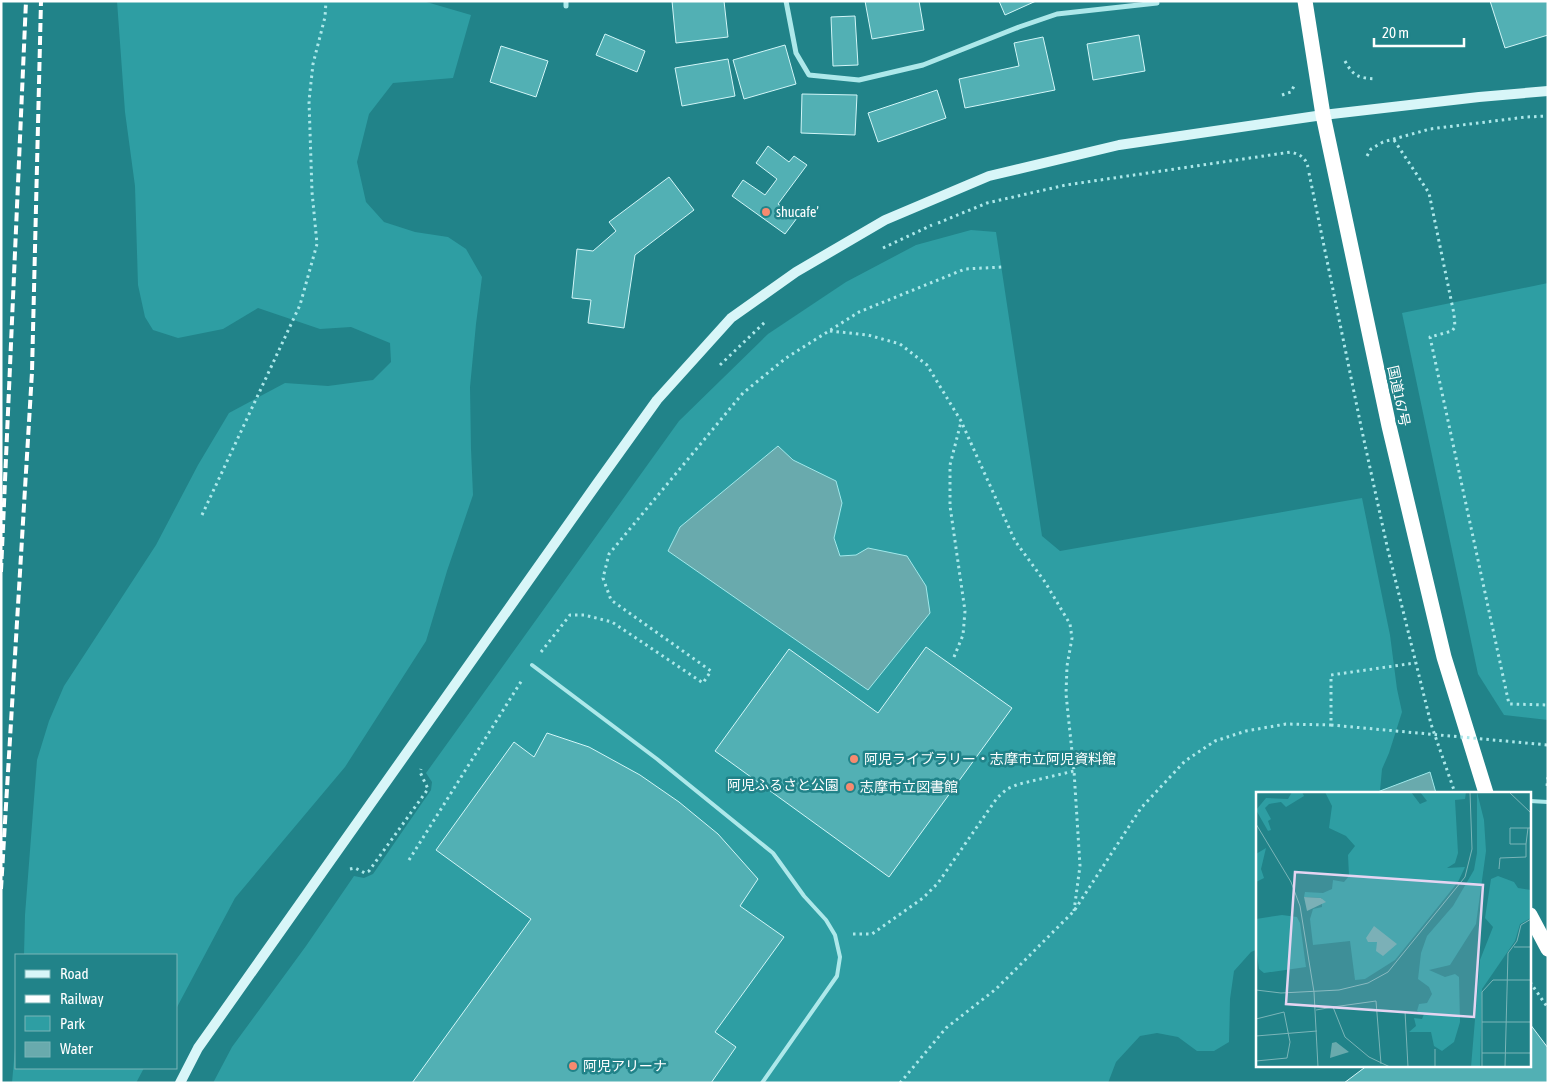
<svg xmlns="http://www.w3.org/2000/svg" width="1549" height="1084" font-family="'Asap Condensed','Noto Sans JP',sans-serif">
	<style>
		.green { fill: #2e9ea3 }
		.water { fill: #69aaad; stroke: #a1e9eb }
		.building { fill: #52b0b4; stroke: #d2f6f8 }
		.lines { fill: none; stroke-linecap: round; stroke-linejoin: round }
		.path { stroke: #ade8ea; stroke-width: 3; stroke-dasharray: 2.5 4; stroke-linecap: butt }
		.lane { stroke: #ade8ea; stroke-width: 4 }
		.street { stroke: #ade8ea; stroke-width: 5 }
		.secondary { stroke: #d8f6f8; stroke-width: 10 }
		.highway { stroke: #fff; stroke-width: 15 }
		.rail { stroke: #fff; stroke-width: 4; stroke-dasharray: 9 4; stroke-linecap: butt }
		.path-bridge { stroke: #ade8ea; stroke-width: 3; stroke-dasharray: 2.5 4; stroke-linecap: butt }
		.poi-dot { fill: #f78a6f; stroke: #218389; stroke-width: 2 }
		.labels { text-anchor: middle; stroke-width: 5; stroke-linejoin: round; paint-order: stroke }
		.poi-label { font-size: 14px; fill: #fff; stroke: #218389; text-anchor: start }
		.street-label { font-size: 14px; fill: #fff; stroke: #218389 }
		.park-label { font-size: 14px; fill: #fff; stroke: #218389 }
		.inset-road { fill: none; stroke: #7ab5b8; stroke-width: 1 }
		.view { fill: #e5d5f2; fill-opacity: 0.15; stroke: #e5d5f2; stroke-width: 2.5 }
		.inset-edge { fill: none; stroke: #fff; stroke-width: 2.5 }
	</style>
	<rect width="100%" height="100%" fill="#218389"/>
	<g class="green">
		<path d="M117 1H423L471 15 453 78 393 83 369 114 357 162 366 202 384 222 415 232 448 237 466 249 482 277 476 324 470 387 471 449 473 495 447 571 426 641 345 767 235 898 176 1009V955H24L25 915 37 760 49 721 64 686 156 545 198 465 229 413 285 383 328 386 373 380 391 362 390 343 351 327 320 329 258 308 223 329 178 338 153 330 145 317 138 285 135 186 125 112Z"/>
		<path d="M971 230 996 232 1042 536 1060 551 1362 498 1390 635 1397 689 1402 712 1389 753 1382 769 1380 791 1375 793H1258V949L1251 952 1234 971 1230 999 1229 1042 1214 1051H1197L1178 1037 1157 1033 1140 1036 1116 1062 1108 1083H213L232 1047 306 946 354 876 364 878 373 874 431 790 432 782 426 773 679 421 768 334 846 282 916 245Z"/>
		<path d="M1548 283V720L1504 715 1478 674 1402 313Z"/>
		<path d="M16 1036V1068H144L136 1083H12Z"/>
	</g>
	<g class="water">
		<path d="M778 446 793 460 836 481 842 503 834 538 840 556 856 555 868 548 907 556 926 586 930 613 868 690 668 551 680 527Z"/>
		<path d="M1430 772 1436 793H1376L1380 791Z"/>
	</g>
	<g class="building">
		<path d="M672 1H724L728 37 676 43Z"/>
		<path d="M865 1H919L924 30 872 39Z"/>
		<path d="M999 1H1036L1005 15Z"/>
		<path d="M1490 1H1548V35L1505 48Z"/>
		<path d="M855 16 858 65 833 66 831 17Z"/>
		<path d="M605 34 645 51 637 72 596 55Z"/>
		<path d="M1139 35 1145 71 1093 80 1087 44Z"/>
		<path d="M1043 37 1055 90 965 108 959 79 1019 66 1014 43Z"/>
		<path d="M785 45 796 84 744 99 733 60Z"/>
		<path d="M501 46 548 61 536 97 490 82Z"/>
		<path d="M728 59 735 96 682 106 675 68Z"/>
		<path d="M937 90 946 118 878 142 868 113Z"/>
		<path d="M802 94 857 95 855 135 801 133Z"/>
		<path d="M768 146 789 162 794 156 807 165 778 204 797 218 785 234 732 196 743 180 765 195 777 179 756 163Z"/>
		<path d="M669 177 694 210 635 255 624 328 588 323 591 300 572 298 577 249 593 251 616 231 609 222Z"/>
		<path d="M926 647 1012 708 889 877 715 751 789 649 878 713Z"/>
		<path d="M547 733 589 747 640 775 679 802 718 834 758 879 740 906 784 937 715 1032 736 1047 711 1083H412L531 919 436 850 514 742 534 757Z"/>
		<path d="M1530 1024 1548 1048V1083H1344L1368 1065H1530Z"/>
	</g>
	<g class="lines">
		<g class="path">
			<path d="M1345 61C1353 76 1358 78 1376 79"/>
			<path d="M1282 95 1291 92 1294 86"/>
			<path d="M1394 140 1429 193 1454 314 1455 327 1452 331 1430 337 1509 704 1548 705"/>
			<path d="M1367 156 1371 149 1383 142 1430 129 1526 117 1548 116"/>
			<path d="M1309 173 1362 431 1387 546 1431 724 1455 793"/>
			<path d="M938 223 987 203 1066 185 1291 152C1301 155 1305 157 1308 167"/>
			<path d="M883 248 932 225"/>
			<path d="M830 331 868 335 900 344 927 365 961 421 1015 541 1045 582 1070 624 1072 638 1067 666 1066 694 1074 771 1080 866 1074 911"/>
			<path d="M720 365 766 321"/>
			<path d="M202 515 300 305 317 244 312 192 309 101 313 64 325 17 326 1"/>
			<path d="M541 652 570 615H584L612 622 703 683 711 671 611 600 603 578 609 554 743 393 786 358 859 312 965 269 1002 267"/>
			<path d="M954 657 963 635 965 611 950 506V465L961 422"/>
			<path d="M1547 786 1548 777"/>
			<path d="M409 860 522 680"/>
			<path d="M350 869 355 868 365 873 369 871 428 789 420 772 421 769"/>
			<path d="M853 934H872L923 898 938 883 997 798 1007 789 1019 784 1074 771"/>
			<path d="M1530 982 1548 1008"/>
			<path d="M900 1083 946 1028 996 989 1074 911 1141 808 1185 761 1215 741 1246 731 1286 724 1331 725V675L1415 663"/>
		</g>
		<g class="lane">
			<path d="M532 665 657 759 773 853 804 896 826 920 835 935 840 957 837 976 762 1083"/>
			<path d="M1530 801 1548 802"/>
		</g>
		<g class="street">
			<path d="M566 1V6"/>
			<path d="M786 1 796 53 809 75 859 80 923 65 1019 27 1057 14 1157 3"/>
		</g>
		<path class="secondary" d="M180 1083 198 1048 596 485 657 400 731 318 796 272 885 220 989 176 1119 145 1323 115 1479 97 1548 91"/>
		<g class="highway">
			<path d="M1305 1 1323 115 1389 426 1444 657 1486 793"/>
			<path d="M1530 915 1548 949"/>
		</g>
		<g class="rail">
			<path d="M1 572 26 1"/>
			<path d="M1 889 32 372 41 1"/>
		</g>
		<path class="path-bridge" d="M1331 725 1548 745"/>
	</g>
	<g class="poi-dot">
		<circle cx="766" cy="212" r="5"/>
		<circle cx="854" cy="759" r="5"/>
		<circle cx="850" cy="787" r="5"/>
		<circle cx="573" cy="1066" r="5"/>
	</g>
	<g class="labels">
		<g class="poi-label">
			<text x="776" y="217">shucafe’</text>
			<text x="864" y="764">阿児ライブラリー・志摩市立阿児資料館</text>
			<text x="860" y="792">志摩市立図書館</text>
			<text x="583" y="1071">阿児アリーナ</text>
		</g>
		<g class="street-label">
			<text transform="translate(1399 396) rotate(78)" y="5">国道167号</text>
		</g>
		<g class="park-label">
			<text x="783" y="790">阿児ふるさと公園</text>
		</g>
	</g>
	<g transform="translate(1256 792)">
		<rect width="275" height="275" fill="#218389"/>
		<path d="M36 0H46L48 4 30 15 25 10 13 12 9 16 15 27 12 29 15 38 12 39 0 18 10 6 32 7ZM69 0H155L164 12 171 9 164 0H210L209 7 199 8 202 61 199 71 191 76 209 75 202 90 139 168 109 187 99 188 94 149 57 153 54 127 57 117 66 115V106L48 105 49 100 67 101 76 97 77 88 88 90 93 84 92 63 99 54 90 44 73 36 76 14ZM221 0 228 28 230 59 220 132 194 173 173 178 189 185 199 182 203 185 204 230 198 250 186 259 178 254 175 240H153L160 234 158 226 166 227 168 222 161 219 163 212 171 211 176 202 173 195 162 187 165 161 171 144 197 114 218 78 221 61ZM10 56 5 77 8 86 0 90V62ZM242 84 258 90 262 96 275 98V126L264 132 259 149 226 197 224 275H215L224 168 237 135 229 126 235 87ZM26 123 41 125 44 131 50 175 8 181 3 177 0 156V127Z" fill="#2e9ea3"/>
		<path d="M48 105 65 106 70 110 51 119ZM118 134 141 152 127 164 120 159 121 150H112L110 146ZM80 250 93 260 74 266 76 251Z" fill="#69aaad"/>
		<path class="inset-road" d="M253 0 275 21M0 32 35 90 44 114 58 200 62 275M272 36 270 52H254V36H275M243 77 244 66 270 65V52M258 155H275M275 187V275M0 198 25 201 83 198 112 191 132 180 209 85 216 57 214 0M77 215 120 209 125 272M60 218 77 215 89 245 113 265 134 275M149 219 152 275M0 227 28 220 34 250 31 266 0 269M226 230H275M0 244 61 239M179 257V275M226 261H275M226 275V200L237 188H275M249 275 252 161 261 149 265 133 275 127"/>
		<path class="view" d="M39 80 227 93 218 225 30 212Z"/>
		<rect width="275" height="275" class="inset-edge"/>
	</g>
	<rect width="1549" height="1084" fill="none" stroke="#ffffff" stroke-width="5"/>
	<rect x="15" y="954" width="162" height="115" fill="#218389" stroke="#7ab5b8"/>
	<rect x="25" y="970" width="25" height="8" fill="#d8f6f8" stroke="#7ab5b8"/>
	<text x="60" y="979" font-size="15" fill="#ffffff">Road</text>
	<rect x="25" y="995" width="25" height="8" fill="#ffffff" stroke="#7ab5b8"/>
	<text x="60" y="1004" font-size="15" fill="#ffffff">Railway</text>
	<rect x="25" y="1016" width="25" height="15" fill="#2e9ea3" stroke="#7ab5b8"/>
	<text x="60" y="1029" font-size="15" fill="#ffffff">Park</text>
	<rect x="25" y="1042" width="25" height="15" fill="#69aaad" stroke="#7ab5b8"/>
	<text x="60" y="1054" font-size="15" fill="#ffffff">Water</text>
	<path d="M1374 38v8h90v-8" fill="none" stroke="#ffffff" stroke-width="2.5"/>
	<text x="1382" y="38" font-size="15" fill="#ffffff" stroke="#218389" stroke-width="4" paint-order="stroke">20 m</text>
</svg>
